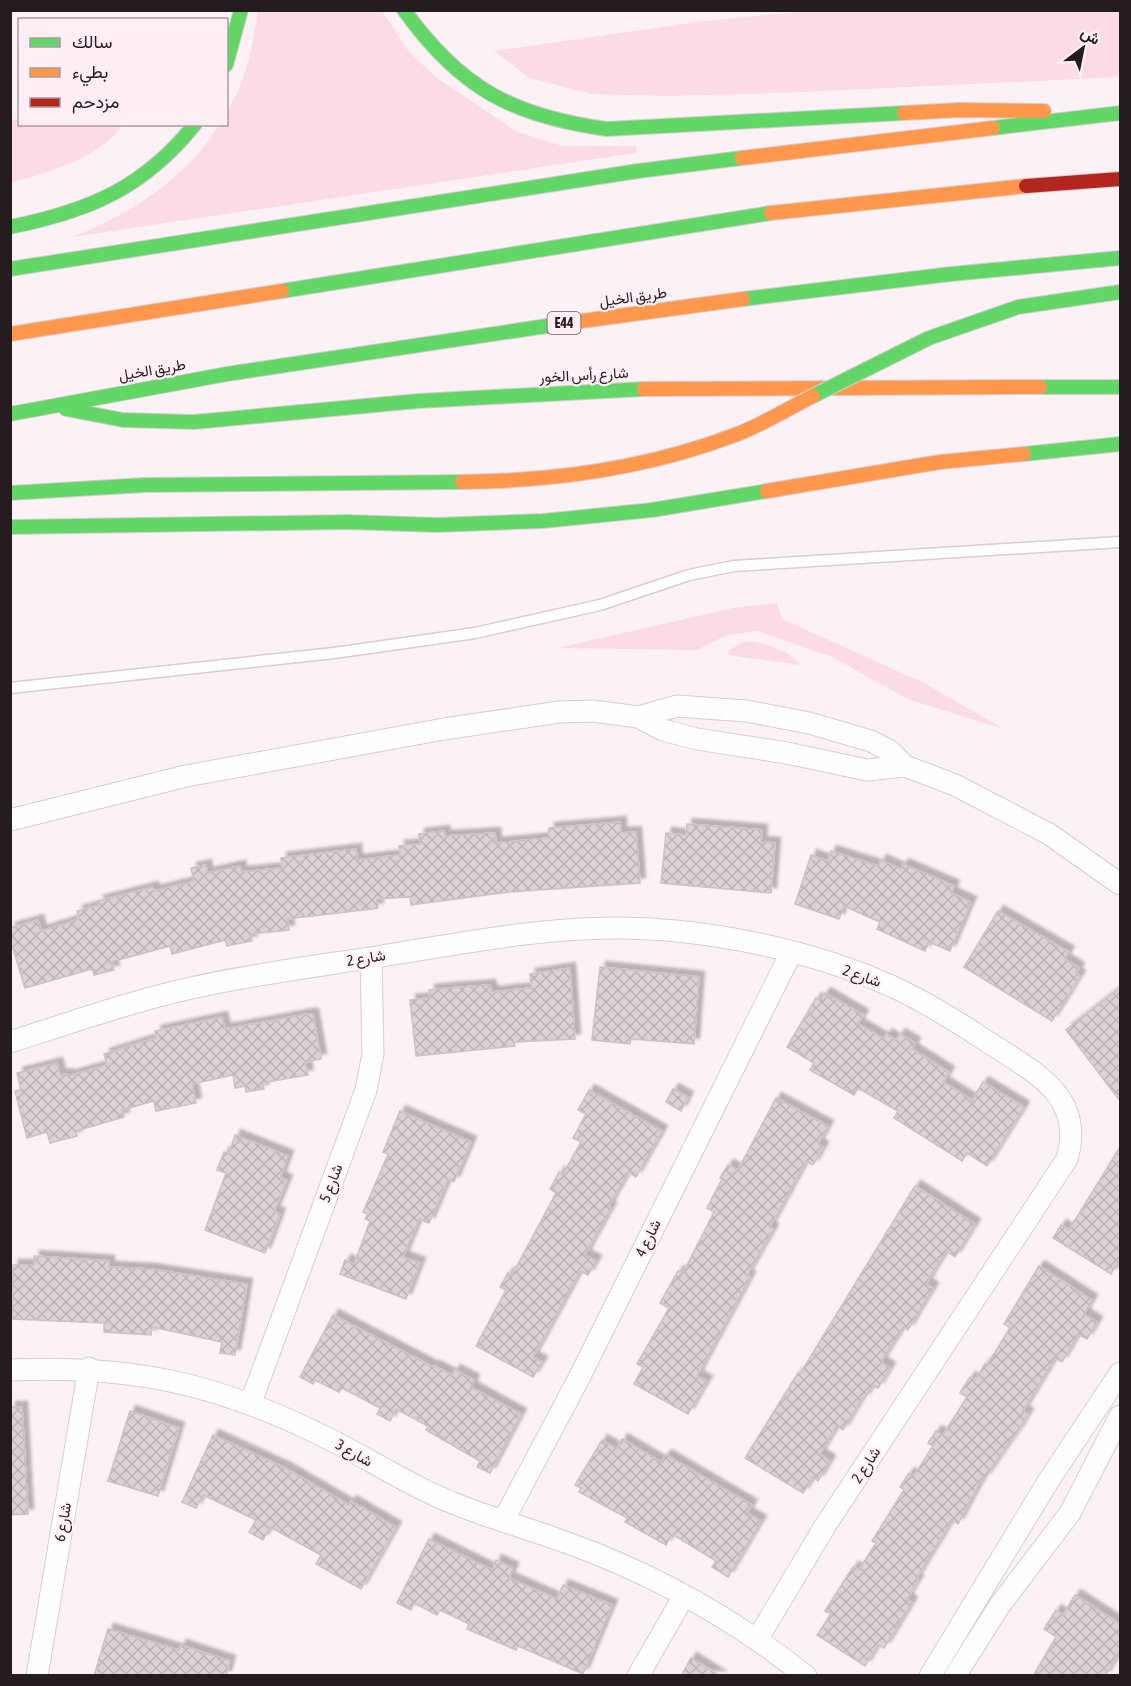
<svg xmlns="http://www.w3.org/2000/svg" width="1131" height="1686" font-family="'Asap Condensed',Vazirmatn,sans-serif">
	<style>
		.garden { fill: #fbdbe5 }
		.building { fill: url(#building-cross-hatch); stroke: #cbc2c5; stroke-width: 1.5; filter: url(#shadow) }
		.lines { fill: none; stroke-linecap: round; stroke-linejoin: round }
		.lane-casing { stroke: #d7ced1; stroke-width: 13 }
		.street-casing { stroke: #d7ced1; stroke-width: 23 }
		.fast-casing { stroke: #d7ced1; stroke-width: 16 }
		.slow-casing { stroke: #d7ced1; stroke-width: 16 }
		.jam-casing { stroke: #d7ced1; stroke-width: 16 }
		.lane { stroke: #fffdfe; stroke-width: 10 }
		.street { stroke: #fffdfe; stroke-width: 21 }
		.fast { stroke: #63d668; stroke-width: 14 }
		.slow { stroke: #ff974d; stroke-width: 14 }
		.jam { stroke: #b3261e; stroke-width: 14 }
		.fast-bridge-casing { stroke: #d7ced1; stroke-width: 16; stroke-linecap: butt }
		.slow-bridge-casing { stroke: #d7ced1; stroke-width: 16; stroke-linecap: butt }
		.fast-bridge { stroke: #63d668; stroke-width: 14 }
		.slow-bridge { stroke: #ff974d; stroke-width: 14 }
		.labels { text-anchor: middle; stroke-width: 4.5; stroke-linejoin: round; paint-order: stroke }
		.shield { fill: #ffeff4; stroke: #665b5f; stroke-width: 1.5 }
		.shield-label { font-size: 14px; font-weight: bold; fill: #251c1f }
		.street-label { font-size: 15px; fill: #251c1f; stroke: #ffeff4 }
	</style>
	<defs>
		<pattern id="building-cross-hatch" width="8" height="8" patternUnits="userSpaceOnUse" patternTransform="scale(1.5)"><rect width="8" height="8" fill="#dbd2d5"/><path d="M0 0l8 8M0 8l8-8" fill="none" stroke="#bcb4b6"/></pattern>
		<filter id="shadow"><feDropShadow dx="5.5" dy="-5.5" stdDeviation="1.5" flood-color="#0004"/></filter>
	</defs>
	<rect width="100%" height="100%" fill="#fcf2f5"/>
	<g class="garden">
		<path d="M258 11H382L409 52 437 78 517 132 563 146H637L636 153 72 237C129 215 186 179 219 125L226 124C226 109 233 103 239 89 249 64 254 37 258 11Z"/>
		<path d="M807 11H1120V77L781 93 668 96 591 94 530 78 494 51 705 21Z"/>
		<path d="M19 119 20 124 123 125C99 158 49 173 11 182V120Z"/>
		<path d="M777 603 782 619 924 683 1004 729 910 700 832 657 758 631 727 635 697 650 558 648 733 608Z"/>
		<path d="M743 642C759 639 792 652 800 665L729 655 728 651Z"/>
	</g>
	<g class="building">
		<path d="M621 822V833L636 832 640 883 509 892 411 905 410 897 377 899 378 908 372 909 287 919 289 930 250 934 252 941 227 946 225 940 172 954 170 946 111 962 114 970 94 975 92 969 25 988 10 939V928L38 920 41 931 79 919 77 911 100 905 98 901 153 887 154 891 194 881 191 868 206 865 207 873 240 866 241 872 282 868 281 858 356 849 357 860 400 855 399 846 420 844 419 834 444 831 445 836 495 833 496 843 549 838V828Z"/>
		<path d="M687 824 762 830 761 842 775 843 771 893 661 883 666 833 686 835Z"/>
		<path d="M831 851 878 866 881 860 901 869 903 864 954 886 951 893 971 902 950 951 929 942 925 951 877 929 880 922 844 906 839 919 795 904 811 855 828 861Z"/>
		<path d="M998 911 1069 952 1064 959 1079 968 1076 973 1080 976 1052 1021 964 967Z"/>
		<path d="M600 967 699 977 694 1044 631 1039 630 1044 592 1040Z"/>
		<path d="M570 968 575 1039 514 1042 515 1046 416 1056 410 1000 430 998 429 990 450 988 490 985 492 992 531 988 530 974Z"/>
		<path d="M1120 988V1101L1066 1030Z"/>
		<path d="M825 993 863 1015 858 1024 884 1039 886 1034 896 1040 900 1034 915 1043 912 1049 949 1072 943 1082 972 1100 983 1082 1024 1107 987 1166 967 1153 962 1161 894 1118 898 1111 858 1088 854 1095 810 1070 814 1063 787 1047 816 998 820 1001Z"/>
		<path d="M307 1014H313L321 1059 305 1062 308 1075 262 1083 264 1089 246 1092 245 1086 235 1088 233 1075 192 1084 196 1103 156 1111 154 1101 122 1110 124 1117 76 1131 77 1136 50 1143 47 1132 27 1138 15 1091 21 1090 17 1073 57 1063 60 1075 67 1074 68 1076 107 1065 104 1054 156 1038 155 1031 208 1020 222 1017 225 1029Z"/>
		<path d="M673 1089 688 1097 681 1111 666 1102Z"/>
		<path d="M589 1090 662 1131 636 1177 628 1172 609 1206 611 1208 585 1255 596 1261 588 1275 580 1271 555 1317 533 1357 542 1362 533 1377 476 1346 506 1290 500 1287 508 1273 512 1275 556 1193 550 1189 559 1172 563 1174 581 1142 573 1138 586 1114 578 1110Z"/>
		<path d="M776 1098 828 1126 818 1144 823 1147 813 1165 806 1161 770 1227 773 1229 747 1275 750 1277 697 1376 707 1381 688 1414 634 1384 643 1367 637 1364 669 1308 660 1303 678 1271 683 1273 714 1212 707 1208 722 1179 720 1178 728 1165 738 1170Z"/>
		<path d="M400 1111 471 1142 454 1182 448 1179 429 1223 419 1219 403 1257 420 1263 406 1299 340 1274 345 1260 354 1264 370 1221 365 1219 368 1214 363 1212 388 1154 383 1152Z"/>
		<path d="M235 1135 288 1156 280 1178 287 1180 274 1212 280 1214 265 1253 205 1230 226 1173 217 1170 224 1152 229 1154Z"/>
		<path d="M1120 1147V1258L1111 1274 1053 1238 1061 1225 1069 1230Z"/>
		<path d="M915 1186 975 1224 955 1257 946 1251 926 1284 933 1288 908 1330 903 1327 881 1362 890 1368 878 1388 873 1385 864 1399 862 1398 843 1430 837 1426 820 1454 830 1461 818 1481 813 1477 803 1493 745 1458 798 1373 800 1374Z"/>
		<path d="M34 1256 109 1261V1267L150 1269 247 1284 235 1355 220 1353 222 1342 152 1327 151 1335 104 1332V1323L12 1319 13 1265H34Z"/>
		<path d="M1039 1266 1092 1300 1084 1314 1097 1322 1087 1339 1078 1334 1062 1362 1055 1358 1023 1411 1028 1414 1019 1429 985 1478 983 1477 958 1524 952 1520 916 1579 918 1580 907 1599 912 1602 893 1634 884 1648 878 1645 865 1666 817 1635 831 1614 825 1611 853 1567 859 1570 876 1543 872 1541 904 1490 900 1487 909 1473 914 1476 933 1446 928 1443 936 1431 943 1435 967 1397 960 1393 970 1377 975 1380 985 1364 987 1365 1010 1328 1004 1324Z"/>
		<path d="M333 1315 433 1367 434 1366 452 1375 455 1370 474 1380 471 1387 521 1414 490 1473 477 1467 480 1461 426 1430 428 1426 396 1409 390 1421 377 1414 380 1408 342 1388 339 1392 315 1380 313 1384 300 1377Z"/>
		<path d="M10 1407H22L28 1514 10 1515Z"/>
		<path d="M130 1411 179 1428 158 1496 108 1481Z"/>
		<path d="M213 1435 285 1468 349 1505 351 1501 396 1527 361 1589 316 1564 321 1555 270 1527 263 1540 249 1532 256 1520 203 1495 196 1508 182 1502Z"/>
		<path d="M622 1439 661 1462 666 1455 752 1505 747 1513 761 1521 728 1577 712 1567 716 1561 672 1534 666 1545 625 1522 627 1518 579 1492 581 1488 575 1485 602 1440 617 1449Z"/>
		<path d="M429 1539 492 1570 496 1560 513 1568 509 1578 557 1599 563 1585 612 1605 583 1674 518 1646 516 1650 467 1629 469 1624 440 1610 437 1615 414 1603 411 1610 397 1603Z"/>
		<path d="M1075 1595 1120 1624V1651L1105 1676H1033L1056 1637 1044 1629 1056 1610 1063 1615Z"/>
		<path d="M108 1629 179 1650 181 1645 230 1661 226 1676H94Z"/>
		<path d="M691 1658 720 1676H681Z"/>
	</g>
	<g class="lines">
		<g class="lane-casing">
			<path id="lane" d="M10 688 334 653 475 633 600 605 689 575 734 566 1120 542"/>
		</g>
		<g class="street-casing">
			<g id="street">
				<path d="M638 717 677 706 746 711 809 723 871 741 890 751 905 766 955 785 1049 834 1120 884"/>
				<path d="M10 820 186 776 444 729 559 712 593 711 638 717 663 730 697 739 787 753 867 770 905 766"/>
				<path d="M10 1042C70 1023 129 1002 191 988 253 974 318 966 382 956 458 944 537 928 615 928 704 928 808 949 889 985 925 1001 958 1022 991 1044 1036 1073 1085 1097 1067 1159L825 1526 758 1638"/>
				<path d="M10 1370C131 1365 217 1383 325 1437 370 1459 411 1487 458 1505 493 1519 530 1529 565 1542 652 1573 734 1619 806 1676"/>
				<path d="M251 1402 366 1090 373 1054 371 958"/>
				<path d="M503 1521 577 1382 791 953"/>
				<path d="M37 1676 89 1368"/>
				<path d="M638 1676 684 1596"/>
				<path d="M930 1676 1049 1480 1120 1373"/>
				<path d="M955 1676 1000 1605 1070 1513 1120 1416"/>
			</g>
		</g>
		<g class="fast-casing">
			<g id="fast">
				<path d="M404 10C460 88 512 116 607 129L904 113"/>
				<path d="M226 65 241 10"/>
				<path d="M993 128 1120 113"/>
				<path d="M10 227C89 211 144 188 195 124"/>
				<path d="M10 269 638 171 742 158"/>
				<path d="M282 291 771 213"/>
				<path d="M743 299 951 274 1120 258"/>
				<path d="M1018 307 1120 292"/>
				<path d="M1040 387H1120"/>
				<path d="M66 409 123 420 194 422 418 401 644 389"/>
				<path d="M10 414 227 374 560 324"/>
				<path d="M1024 454 1120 444"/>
				<path d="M10 527 348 522 437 525 543 521 652 510 767 491"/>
			</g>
		</g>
		<g class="slow-casing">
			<g id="slow">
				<path d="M904 113 960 110 1044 111"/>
				<path d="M742 158 993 128"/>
				<path d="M771 213 1026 186"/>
				<path d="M560 324 743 299"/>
				<path d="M10 334 282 291"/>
				<path d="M644 389 1040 387"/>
				<path d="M767 491 940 462 1024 454"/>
			</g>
		</g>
		<g class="jam-casing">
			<path id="jam" d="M1026 186 1120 179"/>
		</g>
		<use href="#lane" class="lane"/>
		<use href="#street" class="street"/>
		<use href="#fast" class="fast"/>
		<use href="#slow" class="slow"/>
		<use href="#jam" class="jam"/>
		<g class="fast-bridge-casing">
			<g id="fast-bridge">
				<path d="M813 396 929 338 1018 307"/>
				<path d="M10 493 145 485 462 482"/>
			</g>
		</g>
		<g class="slow-bridge-casing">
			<path id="slow-bridge" d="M462 482C556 481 648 468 735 435 762 425 787 409 813 396"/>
		</g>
		<use href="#fast-bridge" class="fast-bridge"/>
		<use href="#slow-bridge" class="slow-bridge"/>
	</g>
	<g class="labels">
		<rect class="shield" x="547.5" y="312" width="33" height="22" rx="4.5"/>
		<g class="shield-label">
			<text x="564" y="328">E44</text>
		</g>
		<g class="street-label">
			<text transform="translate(633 297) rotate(-8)" y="5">طريق الخيل</text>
			<text transform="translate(152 370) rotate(-10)" y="5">طريق الخيل</text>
			<text transform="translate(584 375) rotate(-3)" y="5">شارع رأس الخور</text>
			<text transform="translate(366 958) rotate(-9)" y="5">شارع 2</text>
			<text transform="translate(862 976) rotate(19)" y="5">شارع 2</text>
			<text transform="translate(331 1183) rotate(-69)" y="5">شارع 5</text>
			<text transform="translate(648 1238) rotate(-64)" y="5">شارع 4</text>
			<text transform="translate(354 1453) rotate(29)" y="5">شارع 3</text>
			<text transform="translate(866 1465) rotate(-57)" y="5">شارع 2</text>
			<text transform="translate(63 1522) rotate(-80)" y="5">شارع 6</text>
		</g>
	</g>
	<rect width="1131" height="1686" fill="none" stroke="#251c1f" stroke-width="24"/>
	<rect x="18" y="18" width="210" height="108" fill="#ffeff4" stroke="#a89b9f" stroke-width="1.5"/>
	<rect x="30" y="38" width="30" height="9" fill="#63d668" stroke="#a89b9f" stroke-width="1.5"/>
	<text x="72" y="48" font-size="18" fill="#251c1f">سالك</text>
	<rect x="30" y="68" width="30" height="9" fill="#ff974d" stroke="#a89b9f" stroke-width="1.5"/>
	<text x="72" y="78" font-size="18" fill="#251c1f">بطيء</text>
	<rect x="30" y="98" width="30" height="9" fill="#b3261e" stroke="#a89b9f" stroke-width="1.5"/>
	<text x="72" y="108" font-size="18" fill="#251c1f">مزدحم</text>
	<g transform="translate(1083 48) rotate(32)" stroke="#ffeff4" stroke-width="4.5" paint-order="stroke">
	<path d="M0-4.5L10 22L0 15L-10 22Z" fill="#251c1f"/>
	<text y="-9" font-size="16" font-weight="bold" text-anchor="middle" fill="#251c1f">ش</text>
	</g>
</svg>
